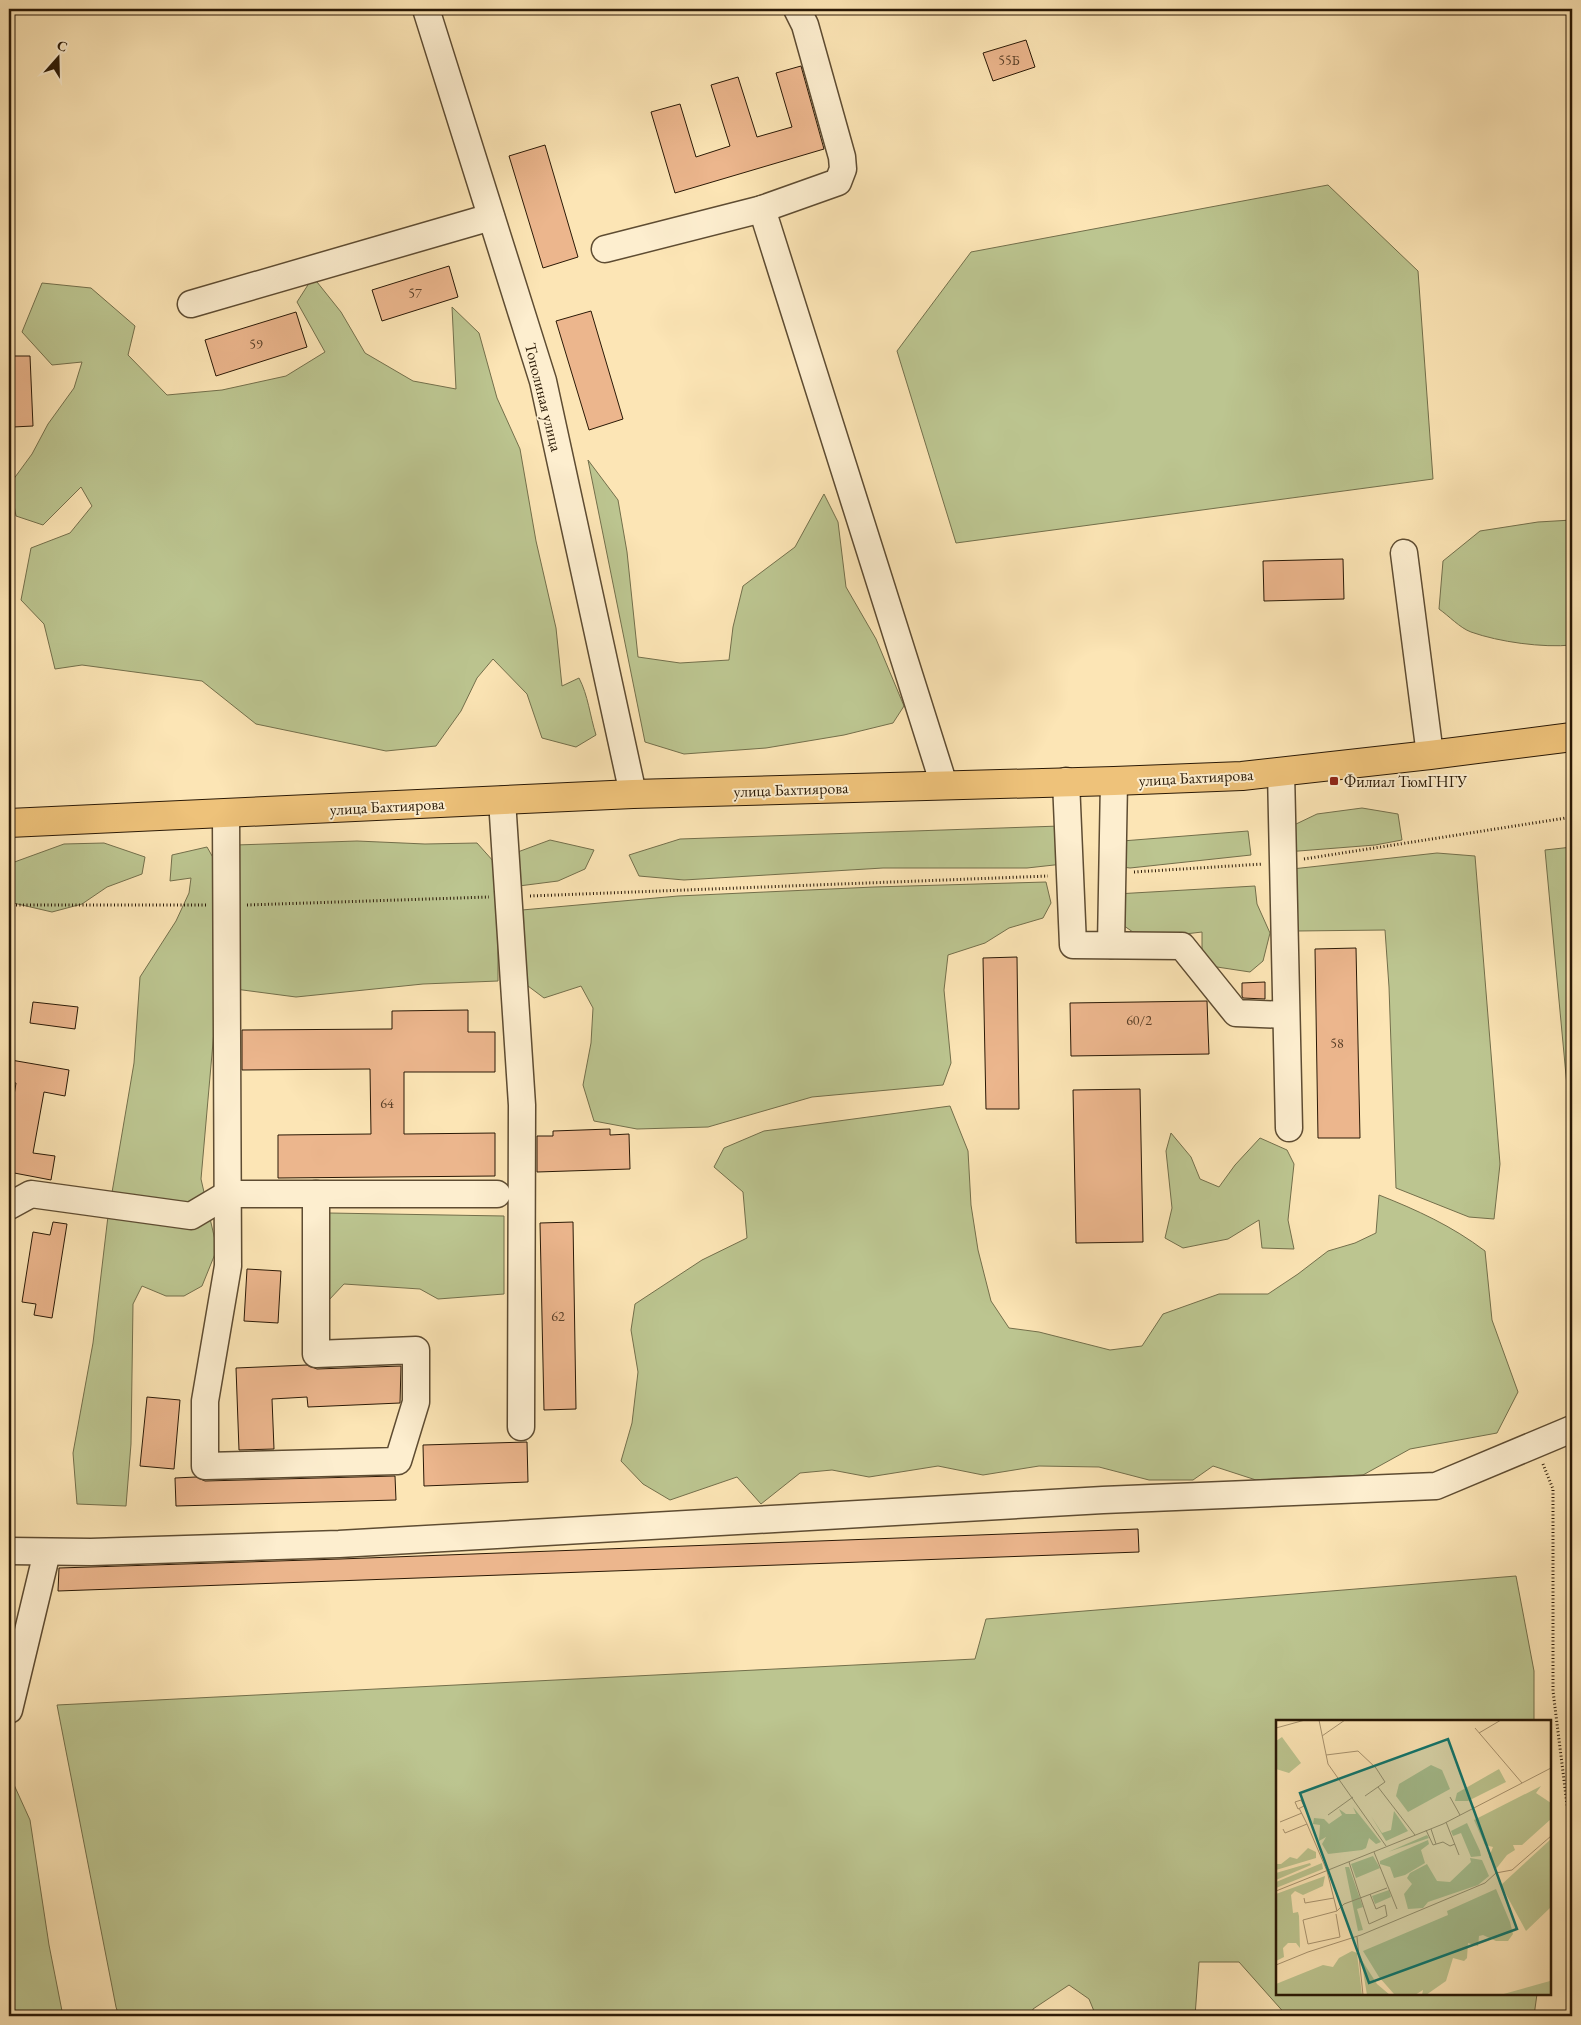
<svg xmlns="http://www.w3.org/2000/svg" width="1581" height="2025" font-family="'EB Garamond',serif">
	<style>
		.green { fill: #bcc590; stroke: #736f4b }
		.building { fill: #ecb68d; stroke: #2a1906 }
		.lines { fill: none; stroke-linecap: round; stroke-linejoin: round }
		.minor-casing { stroke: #5e4c32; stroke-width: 29 }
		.major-casing { stroke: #2a1906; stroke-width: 30 }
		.path { stroke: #2a1906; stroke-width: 3; stroke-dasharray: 1 2.5; stroke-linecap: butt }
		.minor { stroke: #fdeecf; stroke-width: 26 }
		.major { stroke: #eec27a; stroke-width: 28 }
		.poi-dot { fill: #8f2418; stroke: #fdeecf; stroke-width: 2 }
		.labels { text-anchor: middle; stroke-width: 4; stroke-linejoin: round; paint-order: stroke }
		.number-label { font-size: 14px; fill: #5a4028 }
		.street-label { font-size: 16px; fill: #2a1906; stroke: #fdeecf }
		.poi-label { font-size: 16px; fill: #2a1906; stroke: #fdeecf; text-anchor: start }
		.inset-road { fill: none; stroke: #a8936f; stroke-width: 1 }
		.view { fill: #0f766e; fill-opacity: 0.15; stroke: #0f766e; stroke-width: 2.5 }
		.inset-edge { fill: none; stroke: #2a1906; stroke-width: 2.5 }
	</style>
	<rect width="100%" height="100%" fill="#fce5b5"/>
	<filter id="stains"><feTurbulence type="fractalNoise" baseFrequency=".004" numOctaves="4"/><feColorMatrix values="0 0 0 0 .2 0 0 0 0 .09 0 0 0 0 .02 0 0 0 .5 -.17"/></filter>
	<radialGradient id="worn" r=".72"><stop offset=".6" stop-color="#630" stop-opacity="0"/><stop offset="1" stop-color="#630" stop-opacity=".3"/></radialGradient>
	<g class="green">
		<path d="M1328 185 1418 271 1433 479 956 543 897 351 971 252Z"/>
		<path d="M313 277 341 312 365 353 413 381 456 389 452 307 479 333 497 398 520 449 536 541 556 628 562 686 579 678C588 695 590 716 596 735L576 747 542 738 527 694 493 659 477 678 461 711 436 746 386 751 256 724 202 681 82 665 55 669 44 624 21 600 31 548 70 533 92 506 81 487 43 525 16 516 10 484 32 454 48 424 74 388 82 362 52 365 22 332 42 283 91 288 135 326 128 355 167 395 222 390 286 376 325 352 297 302Z"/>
		<path d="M588 460 618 500 627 552 638 657 680 663 729 660 733 627 743 586 795 547 824 494 838 522 846 587 876 639 904 706 893 723 844 735 766 748 684 754 645 742Z"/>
		<path d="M1572 520V645C1543 648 1499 642 1471 632 1460 628 1449 616 1439 609L1443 561 1480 531 1538 522Z"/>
		<path d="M1362 808 1398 814 1402 840 1375 845 1286 852 1294 825 1317 814Z"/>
		<path d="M1060 826 1063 864 1027 868H883L684 880 639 876 629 855 680 839Z"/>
		<path d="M1248 831 1251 855 1130 868 1115 866 1122 841Z"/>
		<path d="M550 840 594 850 585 869 558 881 511 887 507 856Z"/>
		<path d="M357 841 425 844 477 843 494 862 498 934V981L423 984 296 997 235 989 236 845Z"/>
		<path d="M104 843 145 857 142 874 107 887 82 904 52 912 9 902V864L64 844Z"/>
		<path d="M207 847 215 861 214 1031 201 1179 217 1249 202 1286 184 1296H166L142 1286 133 1304 131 1444 126 1506 77 1504 73 1453 93 1343 108 1216 134 1063 140 977 176 921 189 893 191 878 170 881 172 855Z"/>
		<path d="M1572 847V1130L1571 1129 1545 850Z"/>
		<path d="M1437 853 1475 856 1500 1164 1494 1219 1469 1217 1396 1188 1389 987 1385 930 1297 931 1292 869Z"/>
		<path d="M1046 882 1051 903 1043 918 1009 928 985 943 948 955 944 990 951 1063 943 1085 812 1097 708 1127 637 1129 594 1121 583 1085 591 1043 593 1008 581 986 544 998 524 983 515 943 522 910 678 896 874 887Z"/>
		<path d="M1255 886 1257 904 1270 933 1263 961 1250 972 1217 967 1202 958V932L1143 939 1117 921 1116 894Z"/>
		<path d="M950 1106 968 1151 971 1205 978 1250 991 1301 1009 1328 1039 1332 1110 1350 1142 1346 1163 1314 1219 1294H1268L1298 1274 1328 1251 1355 1243 1376 1233 1379 1195C1417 1210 1452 1226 1485 1251L1492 1320 1518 1392 1497 1433 1410 1449 1363 1475 1256 1480 1213 1466 1193 1480H1149L1099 1467 1039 1466 983 1475 938 1466 869 1477 832 1470 800 1473 761 1504 737 1477 670 1500 643 1484 621 1461 632 1423 638 1372 631 1330 635 1304 702 1260 747 1238 743 1192 714 1167 724 1148 764 1131Z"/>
		<path d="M1171 1133 1191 1157 1200 1179 1219 1187 1235 1165 1260 1138 1287 1150 1294 1164 1288 1220 1294 1249 1262 1248 1259 1220 1228 1239 1183 1248 1165 1238 1172 1208 1166 1151Z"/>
		<path d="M329 1213 504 1216V1294L438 1299 420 1289 344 1284 328 1301Z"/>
		<path d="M1516 1576 1534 1671V1721H1277V1994H1537L1534 2016H1287L1239 1962H1199L1195 2016H1096L1089 1999 1069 1985 1033 2009 1032 2016H119L116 2007 57 1705 975 1659 986 1619Z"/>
		<path d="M10 1776 30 1820 49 1945 63 2016H9Z"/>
	</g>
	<g class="building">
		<path d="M1026 40 1035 67 993 81 983 53Z"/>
		<path d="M801 66 824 149 675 193 651 112 680 104 696 157 730 146 711 85 738 77 757 137 792 127 776 73Z"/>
		<path d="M545 145 578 257 543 268 509 156Z"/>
		<path d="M449 266 458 297 382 321 372 290Z"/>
		<path d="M591 311 623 419 589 430 556 321Z"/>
		<path d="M296 312 307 347 216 376 205 340Z"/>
		<path d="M10 356H30L33 426 13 427Z"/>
		<path d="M1343 559 1344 599 1264 601 1263 561Z"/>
		<path d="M1356 948 1360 1138H1318L1315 949Z"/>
		<path d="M1017 957 1019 1109H986L983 958Z"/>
		<path d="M1265 982V999L1243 998 1242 996V983Z"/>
		<path d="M1207 1001 1209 1054 1071 1056 1070 1003Z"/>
		<path d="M33 1002 78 1007 75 1029 30 1023Z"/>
		<path d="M468 1010V1032H495V1072H404V1134L495 1133V1176L278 1178V1135L371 1134 370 1069 242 1070V1030L392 1029V1011Z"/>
		<path d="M11 1060 69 1070 65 1096 44 1092 33 1153 55 1156 51 1180 9 1172V1126L16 1083 9 1082Z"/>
		<path d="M1140 1089 1143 1242 1076 1243 1073 1090Z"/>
		<path d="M610 1129V1135L629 1134 630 1169 537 1172V1136H553V1131Z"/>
		<path d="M53 1222 67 1224 52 1318 34 1315 36 1304 22 1302 33 1232 50 1235Z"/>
		<path d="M573 1222 576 1409 544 1410 540 1223Z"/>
		<path d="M247 1269 281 1271 278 1323 244 1321Z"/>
		<path d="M307 1365 317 1369 401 1366 400 1403 308 1407 307 1397 272 1399 274 1449 239 1450 236 1368Z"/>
		<path d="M147 1397 180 1400 174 1469 140 1466Z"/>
		<path d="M527 1442 528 1482 424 1486 423 1445Z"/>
		<path d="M395 1476 396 1500 176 1506 175 1478 196 1477 205 1481Z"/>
		<path d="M1138 1529 1139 1552 58 1591 59 1568 340 1559Z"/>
	</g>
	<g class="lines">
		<g class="minor-casing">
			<g id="minor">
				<path d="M426 9 543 381 633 794"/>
				<path d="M762 209 944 785"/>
				<path d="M605 249 762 209 838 182 843 169 842 157 805 25 797 9"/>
				<path d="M191 304 491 217"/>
				<path d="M1404 553 1430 755"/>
				<path d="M1281 772 1289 1128"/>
				<path d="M1066 781 1073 945 1182 946 1236 1013 1286 1015"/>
				<path d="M502 800 522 1105 521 1427"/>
				<path d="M226 814 228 1266 205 1401V1466L398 1461 416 1402V1350L316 1354V1194"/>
				<path d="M1111 945 1114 781"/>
				<path d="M9 1206 31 1194 191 1216 228 1194H497"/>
				<path d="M9 1551 91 1552 339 1544 1103 1500 1436 1486 1572 1429"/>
				<path d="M9 1710 47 1552"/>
			</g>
		</g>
		<g class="major-casing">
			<path id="major" d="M9 823 633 794 1114 781 1242 776 1430 755 1572 737"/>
		</g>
		<g class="path">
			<path d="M1304 859 1572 817"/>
			<path d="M1134 872 1263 864"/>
			<path d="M530 896 1048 876"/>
			<path d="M9 905H206"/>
			<path d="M247 905 489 897"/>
			<path d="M1543 1464 1553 1489V1691L1572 1845"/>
		</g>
		<use href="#minor" class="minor"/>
		<use href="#major" class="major"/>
	</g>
	<rect class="poi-dot" x="1329" y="776" width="10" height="10" rx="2.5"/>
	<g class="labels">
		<g class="number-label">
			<text x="1009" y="65">55Б</text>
			<text x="415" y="298">57</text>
			<text x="256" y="349">59</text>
			<text x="1139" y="1025">60/2</text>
			<text x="1337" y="1048">58</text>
			<text x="387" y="1108">64</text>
			<text x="558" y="1321">62</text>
		</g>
		<g class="street-label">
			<text transform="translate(544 397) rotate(76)" y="6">Тополиная улица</text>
			<text transform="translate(1196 777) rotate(-3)" y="6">улица Бахтиярова</text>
			<text transform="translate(791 789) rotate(-2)" y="6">улица Бахтиярова</text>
			<text transform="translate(387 806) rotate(-3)" y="6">улица Бахтиярова</text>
		</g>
		<g class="poi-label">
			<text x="1344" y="787">Филиал ТюмГНГУ</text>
		</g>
	</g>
	<g transform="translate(1276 1720)">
		<rect width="275" height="275" fill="#fce5b5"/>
		<path d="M6 17 25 43 13 53 0 49V21ZM155 45 166 50 174 69 132 92 120 76 123 64ZM223 49 230 62 192 81H179L181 73ZM265 66 260 73 275 83V99L246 125H237L239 130 231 135 220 149 213 137 217 127 209 125 198 100ZM77 87 105 122 100 124 93 118 90 128 86 130 52 134 46 124 50 117 43 121 44 105 37 104 38 98 48 99 53 104 66 95 63 89 70 94H80ZM118 91 132 111 110 121 95 96 106 113 115 110ZM191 103 204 131 205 136 195 137 185 113 177 116 175 111ZM151 115 153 118 150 119 112 132ZM275 119V187L250 211 225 165ZM152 120 153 124 145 130 149 143 129 155 118 158 114 147 104 144V141ZM32 128 40 132V138L0 150V144H5L14 137 21 139ZM97 136 104 148 80 158 75 144ZM194 138 206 140 213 156 202 165 152 182 147 188 132 189 128 174 136 164 131 158 134 153 151 144 161 161 174 162 195 142ZM34 143 35 145 0 160V153ZM46 143 47 149 0 168V162ZM69 147H73L87 187 81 189 87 210 82 211ZM49 156 47 166 27 175 19 171 15 175 17 193 22 192 23 196 24 228 20 223H12L7 228 8 237 0 241V174ZM220 169 234 202 237 214 232 221H220L207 215 203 216 202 226 192 223 191 238 188 241 177 238 170 261 150 275H146L147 270 139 275 118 274 103 257 87 231 172 195 171 191ZM113 170 115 177 99 184 96 176ZM76 231 81 233 86 275H0V264L47 245 57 247 63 238ZM85 239 101 264 114 275H91ZM275 260V275H224L274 261Z" fill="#bcc590"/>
		<path class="inset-road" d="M43 0 52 44 110 126M0 8 29 0M199 8 246 63M203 13 225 0M46 16 69 0M50 35 82 31 100 48 109 62 89 76M102 67 139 115M174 77 184 95M25 80 28 86 22 89 19 82ZM52 95 77 77M4 102 26 93M170 102 183 135M31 104 51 151 61 191 27 200 32 224 64 217 60 194M7 109 9 113 31 104 23 88M155 109 160 124M150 110 157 125 167 122 174 126 179 124M98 132 121 189M73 142 93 204 111 196 109 185 100 189 94 174M0 171 167 104 275 48M28 178 29 183 58 178M61 191 68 184 111 168M81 217 87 275M0 245 32 232 85 215 209 163 220 153 236 150 275 116"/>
		<path class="view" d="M172 19 241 209 93 263 24 73Z"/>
		<rect width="275" height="275" class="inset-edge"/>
	</g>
	<rect width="1581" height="2025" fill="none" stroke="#fce5b5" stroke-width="30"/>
	<rect x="10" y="10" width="1561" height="2005" fill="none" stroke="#2a1906" stroke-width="2.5"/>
	<rect x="15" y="15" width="1551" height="1995" fill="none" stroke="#2a1906"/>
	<g transform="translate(58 58) rotate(20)" stroke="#fdeecf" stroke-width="4" paint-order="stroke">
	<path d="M0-4L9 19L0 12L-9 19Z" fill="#2a1906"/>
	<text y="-8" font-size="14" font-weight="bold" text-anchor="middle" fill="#2a1906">С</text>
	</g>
	<rect width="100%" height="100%" filter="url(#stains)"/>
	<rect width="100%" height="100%" fill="url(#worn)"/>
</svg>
